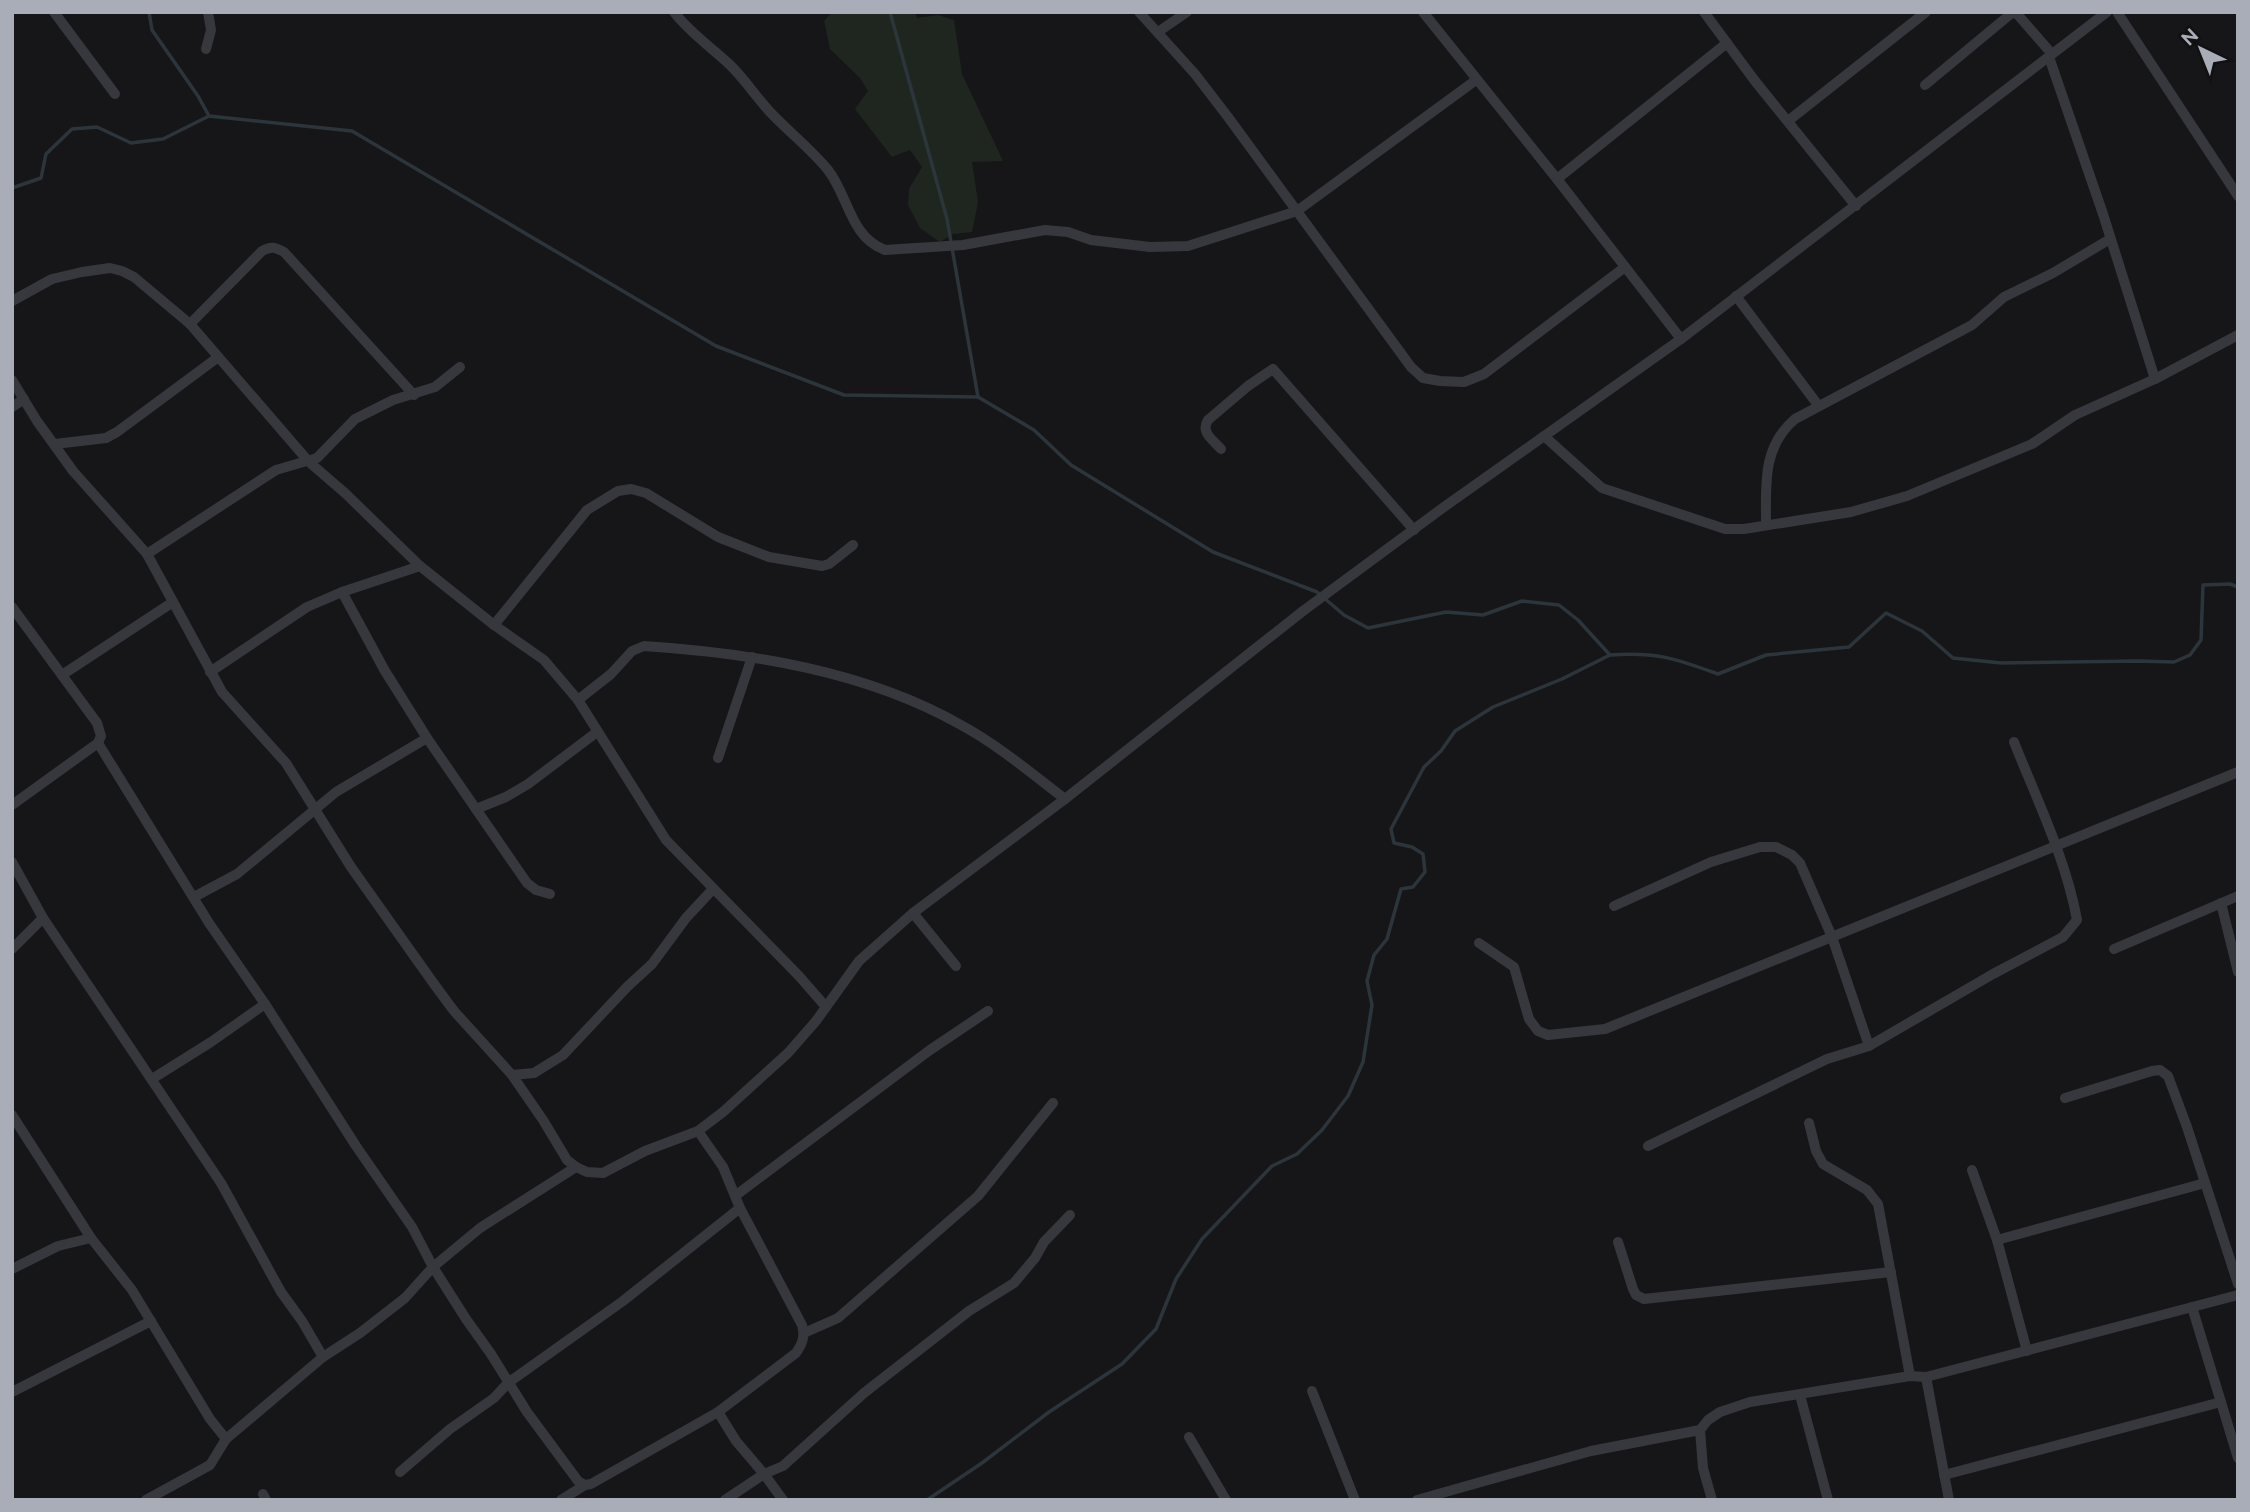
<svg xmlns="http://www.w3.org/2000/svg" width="2250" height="1512" font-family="Raleway,sans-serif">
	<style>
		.green { fill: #1e261f }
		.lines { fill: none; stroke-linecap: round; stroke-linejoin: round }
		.stream { stroke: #2c353c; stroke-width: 3.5 }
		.minor { stroke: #37383d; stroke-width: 10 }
	</style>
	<rect width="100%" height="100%" fill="#161618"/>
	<path class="green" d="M832 12H915L917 18 938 15 954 20 962 74 1003 161 972 162 978 202 972 232 953 234 940 242 920 228 908 205 909 189 922 167 910 150 892 157 855 109 868 91 860 78 830 49 824 21Z"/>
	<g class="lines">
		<g class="stream">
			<path d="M149 12 152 30 198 96 209 116"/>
			<path d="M890 12 947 219 978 397"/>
			<path d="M12 188 41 178 46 154 72 129 97 127 131 143 163 139 209 116 352 131 716 346 844 395 978 397 1034 430 1071 465 1213 552 1317 592 1344 615 1368 628 1446 612 1483 615 1522 601 1559 605 1578 620 1610 655C1657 652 1674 658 1718 674L1766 655 1849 647 1886 613 1922 631 1953 658 2001 663 2138 661 2174 662 2190 655 2201 640 2203 585 2230 584 2238 587"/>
			<path d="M927 1500 982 1463 1049 1412 1122 1364 1156 1329 1176 1279 1202 1239 1272 1166 1297 1154 1322 1130 1348 1096 1363 1062 1372 1005 1367 981 1374 955 1387 939 1401 889 1413 887 1425 872 1423 854 1412 847 1394 843 1391 829 1424 767 1441 751 1455 731 1493 707 1562 679 1610 655"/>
		</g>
		<g class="minor">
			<path d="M54 12 115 94"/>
			<path d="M674 12C689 32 711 47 729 64 744 78 756 97 771 113 789 132 811 149 828 170 849 197 850 237 885 250L963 245 1045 230 1068 232 1091 240 1150 247 1188 246 1297 211 1476 80"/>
			<path d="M1139 12 1195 74 1228 117 1411 367 1423 378 1440 381 1464 382 1484 374 1625 267"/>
			<path d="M1423 12 1557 179 1681 339"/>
			<path d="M1704 12 1755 81 1856 206"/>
			<path d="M2117 12 2238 196"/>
			<path d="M1158 32 1187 12"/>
			<path d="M206 49 211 30 208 12"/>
			<path d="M2049 57 2103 214 2155 379"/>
			<path d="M1925 85 2013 12 2018 15 2052 54"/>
			<path d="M1788 121 1926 12"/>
			<path d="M1557 179 1727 43"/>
			<path d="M1736 296 1818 405"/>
			<path d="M12 301 52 279 82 272 110 268 122 271 134 277 190 324 309 462 345 493 420 566 494 625 544 660 578 700 611 674 632 651 644 646C751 653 866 671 961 725 998 745 1031 773 1065 799"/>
			<path d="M190 324 262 251C271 246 275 247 284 252L414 395"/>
			<path d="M12 380 37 421 73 471 147 554 222 692 286 763 351 867 434 984 454 1011 512 1075 543 1120 567 1160 576 1167 587 1172 603 1173 645 1151 698 1131 723 1112 788 1053 816 1021 859 961 913 913 956 966"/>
			<path d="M12 407 24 399"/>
			<path d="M1544 436 1602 488 1725 529H1744L1851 512 1907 496 2032 444 2075 415 2155 379 2238 335"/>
			<path d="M55 444 106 438 117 432 217 358"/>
			<path d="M1221 449C1213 440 1200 432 1208 420L1248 386 1273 369 1414 530"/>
			<path d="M1766 524C1766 485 1762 447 1795 419L1972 325 2004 297 2053 273 2110 239"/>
			<path d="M147 554 276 470 317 458 355 419 393 400 435 387 460 367"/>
			<path d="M342 592 385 671 427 738"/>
			<path d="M12 607 97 723 101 736 98 743 12 805"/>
			<path d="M494 625 587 510 618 491 631 489 646 493 718 537 769 557 822 566 829 564 853 545"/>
			<path d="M210 672 307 607 342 592 420 566"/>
			<path d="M62 675 173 602"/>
			<path d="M578 700 666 840 799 976 826 1007"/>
			<path d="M98 743 209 923 265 1004 356 1146 412 1227 433 1267 466 1319 491 1354 527 1412 578 1481 585 1485 591 1484 718 1412"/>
			<path d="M718 758 752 657"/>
			<path d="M476 809 506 797 528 784 597 732"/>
			<path d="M12 862 43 918 221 1183 281 1292 302 1321 323 1357"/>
			<path d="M194 897 237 874 336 792 427 738 527 883 536 890 550 894"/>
			<path d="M2221 903 2238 972"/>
			<path d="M1614 906 1711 862 1760 847H1776L1792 855 1800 863 1832 937 1869 1046 1827 1059 1648 1146"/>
			<path d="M913 913 1065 799 1303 611 1444 507 1681 339 2107 12"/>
			<path d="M1479 943 1514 967 1529 1019 1538 1031 1548 1035 1605 1029 2238 772"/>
			<path d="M12 949 43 918"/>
			<path d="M2114 949 2238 896"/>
			<path d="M1869 1046 1993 974 2063 937 2077 920C2066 859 2037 800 2014 742"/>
			<path d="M512 1075 534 1073 563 1055 627 987 652 964 686 918 713 889"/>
			<path d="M152 1079 211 1042 265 1004"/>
			<path d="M2065 1098 2152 1071 2160 1070 2168 1076 2187 1127 2238 1284"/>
			<path d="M12 1115 91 1238 132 1290 210 1419 226 1439 323 1357 360 1333 405 1298 433 1267 480 1228 576 1167"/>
			<path d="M1809 1123 1816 1151 1823 1164 1867 1190 1878 1204 1910 1376"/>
			<path d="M698 1131 723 1167 740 1208 802 1325C805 1336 803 1343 796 1353L718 1412 736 1441 764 1474 783 1466 864 1393 969 1311 1014 1283 1035 1258 1044 1242 1070 1215"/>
			<path d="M1972 1170 1997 1240 2027 1351"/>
			<path d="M735 1196 930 1050 988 1011"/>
			<path d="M1997 1240 2205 1183"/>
			<path d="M1618 1242 1633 1289 1636 1295 1644 1299 1891 1272"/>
			<path d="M12 1269 58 1246 91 1238"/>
			<path d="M2192 1307 2238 1458"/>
			<path d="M804 1333 838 1318 978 1196 1053 1103"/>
			<path d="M1926 1377 1949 1500"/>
			<path d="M1312 1391 1355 1500"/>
			<path d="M12 1392 151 1321"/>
			<path d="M1800 1395 1828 1500"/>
			<path d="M1700 1430 1703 1468 1712 1500"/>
			<path d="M1189 1437 1226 1500"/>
			<path d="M400 1472 450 1429 494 1398 508 1383 623 1301 740 1208"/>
			<path d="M1944 1475 2221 1402"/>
			<path d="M263 1494 266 1500"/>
			<path d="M146 1500 210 1465 226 1439"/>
			<path d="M561 1500 585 1485"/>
			<path d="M725 1500 764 1474 783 1500"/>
			<path d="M1417 1500 1591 1451 1700 1430 1708 1420 1720 1412 1750 1402 1910 1376 1926 1377 2238 1295"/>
		</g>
	</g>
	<rect width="2250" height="1512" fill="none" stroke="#a8adb8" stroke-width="28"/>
	<g transform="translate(2201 49) rotate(317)" stroke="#111113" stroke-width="5" paint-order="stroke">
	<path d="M0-5L12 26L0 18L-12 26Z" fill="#a8adb8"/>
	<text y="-10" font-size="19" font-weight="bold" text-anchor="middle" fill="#a8adb8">N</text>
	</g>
</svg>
